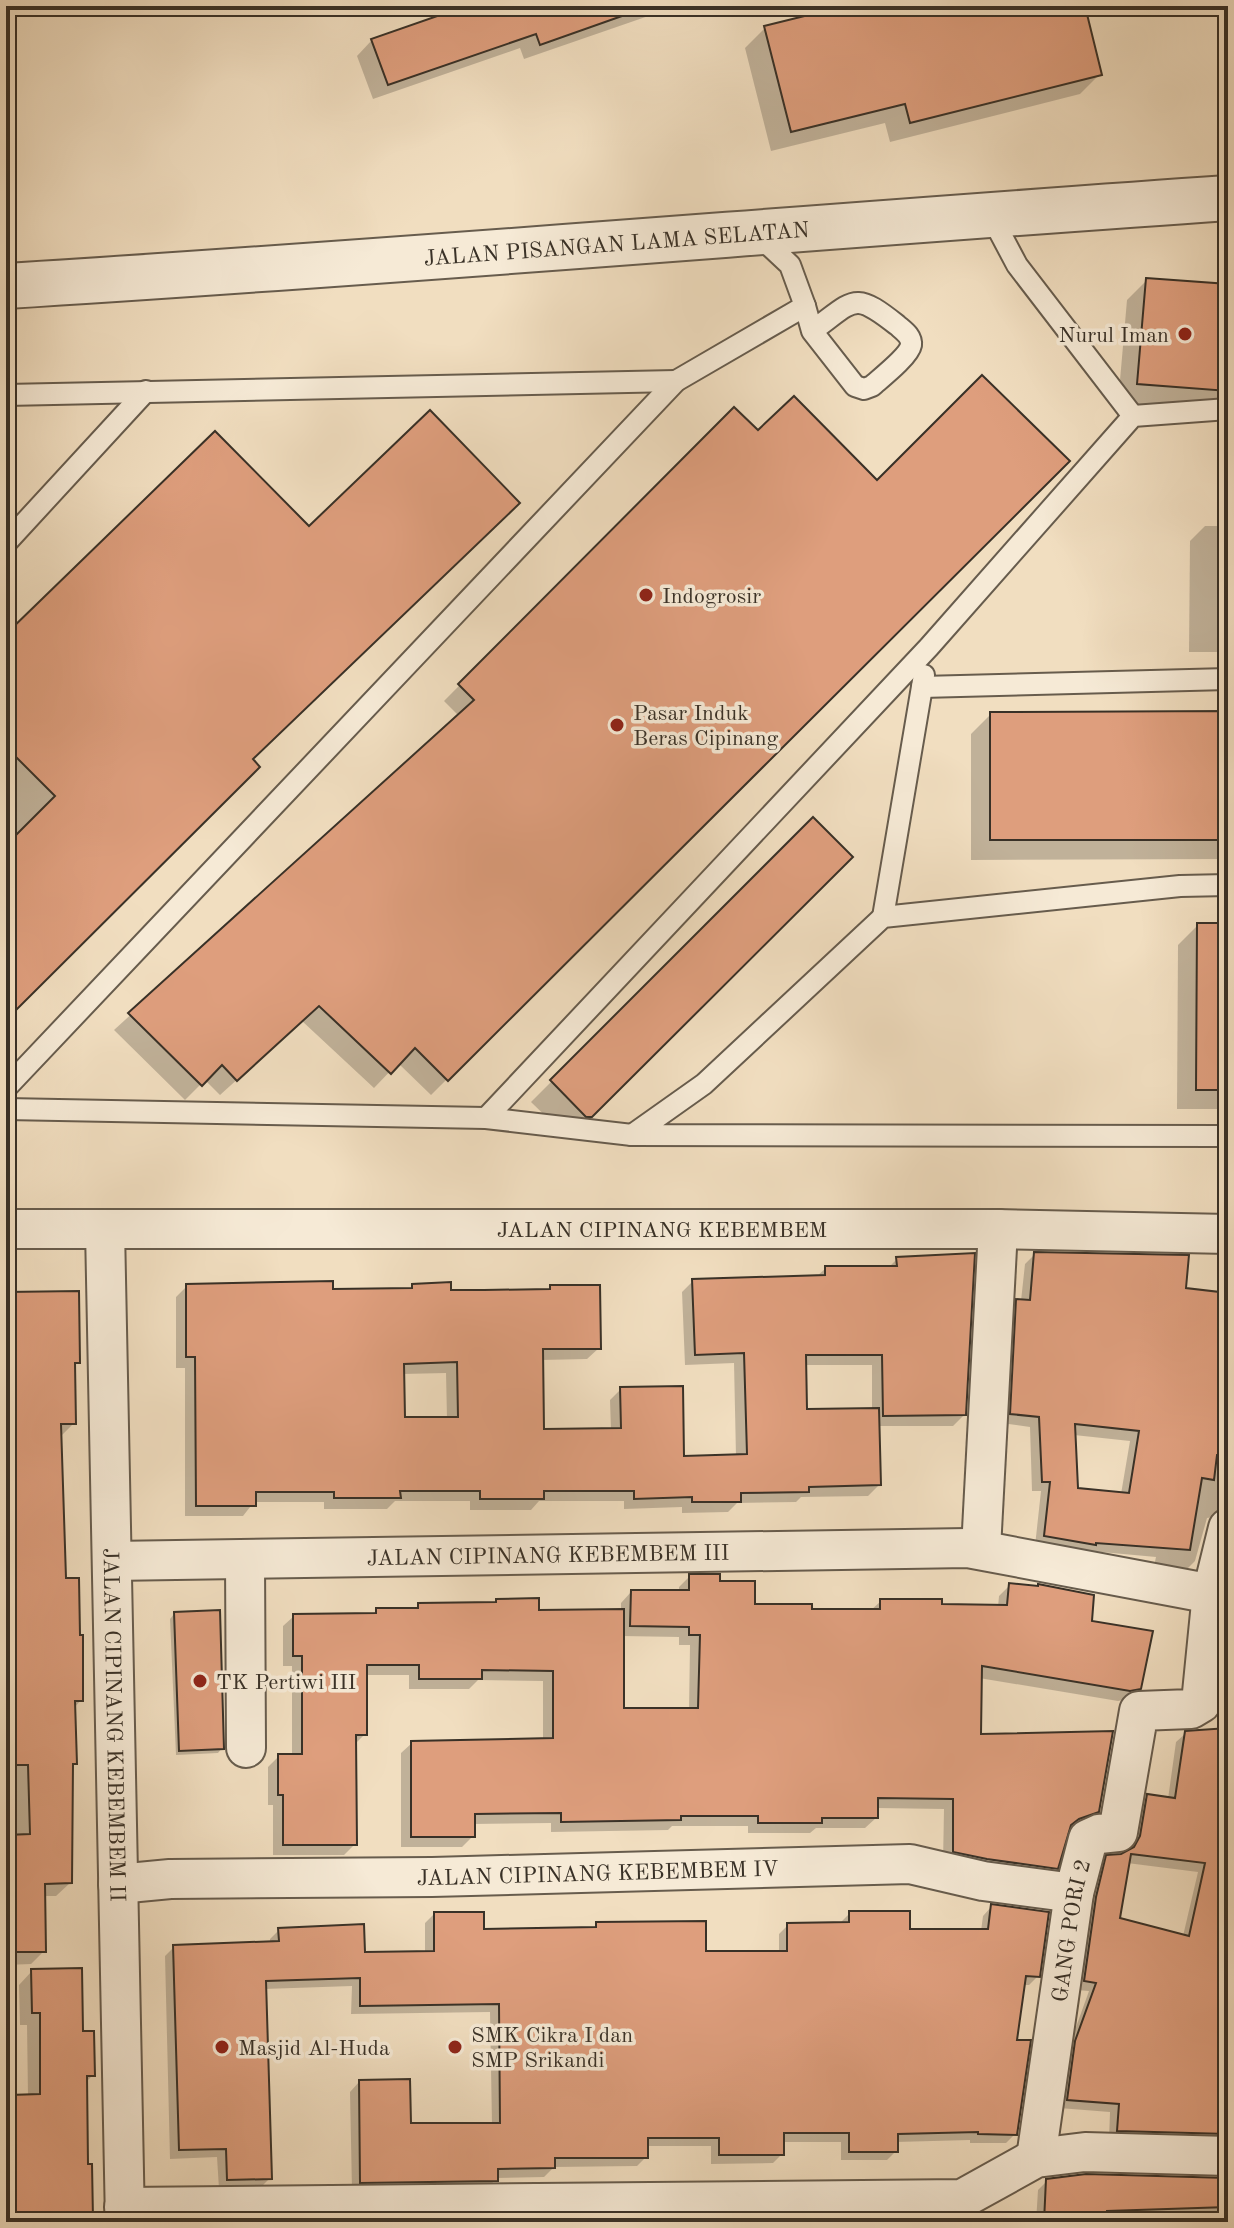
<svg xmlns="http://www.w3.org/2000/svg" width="1234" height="2228" font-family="'Old Standard TT',serif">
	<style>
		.shadow { fill: #0003; fill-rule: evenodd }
		.building { fill: #de9e7d; stroke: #393127; stroke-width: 2; fill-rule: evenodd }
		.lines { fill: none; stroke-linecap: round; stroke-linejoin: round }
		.service-casing { stroke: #675c4d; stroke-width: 24 }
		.minor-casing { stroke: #675c4d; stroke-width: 42 }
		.tertiary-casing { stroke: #675c4d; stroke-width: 48 }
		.service { stroke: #f6ead6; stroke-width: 20 }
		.minor { stroke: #f6ead6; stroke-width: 38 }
		.tertiary { stroke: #f6ead6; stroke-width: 44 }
		.poi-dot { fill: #8f2418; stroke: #f6ead6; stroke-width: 3 }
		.labels { text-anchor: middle; stroke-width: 7; stroke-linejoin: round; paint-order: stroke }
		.street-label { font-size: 22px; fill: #393127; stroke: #f6ead6 }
		.poi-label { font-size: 22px; fill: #393127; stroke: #f6ead6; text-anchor: start }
	</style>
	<rect width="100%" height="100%" fill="#f1dec0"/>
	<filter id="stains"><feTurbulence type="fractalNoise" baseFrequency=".0025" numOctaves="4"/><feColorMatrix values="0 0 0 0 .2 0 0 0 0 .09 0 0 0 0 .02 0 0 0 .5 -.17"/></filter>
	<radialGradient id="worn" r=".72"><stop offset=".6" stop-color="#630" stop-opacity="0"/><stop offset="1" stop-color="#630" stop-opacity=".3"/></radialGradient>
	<g class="shadow">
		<path d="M472 6H666L660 12 524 59 520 48 373 99 357 56 372 40Z"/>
		<path d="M853 6H1083L1100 74 1080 94 890 142 885 123 771 151 745 48 765 28Z"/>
		<path d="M1147 280 1228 286V412L1118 403 1127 300Z"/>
		<path d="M734 409 757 433 877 483 1067 461 431 1095 398 1063 374 1088 302 1021 220 1095 205 1080 185 1100 114 1030 459 716 444 701Z"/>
		<path d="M1205 526H1228V652H1189L1190 541Z"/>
		<path d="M6 637 250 760 6 1017Z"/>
		<path d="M1228 713V859L971 860V734L991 714Z"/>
		<path d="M813 820 850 857 570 1136H566L531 1102Z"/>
		<path d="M1198 925H1228V1109H1177L1178 945Z"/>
		<path d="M1035 1254 1184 1290 1228 1295V1519L1222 1516 1207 1518 1195 1561 1185 1571 1154 1566 1156 1557 1035 1546 1041 1491H1032L1030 1427 1001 1423 1007 1312 1017 1301H1021L1025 1264ZM1074 1435 1130 1441 1121 1494 1076 1489Z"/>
		<path d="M897 1259 964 1415 953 1426H878L879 1485 868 1496 801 1497 796 1502 737 1503 728 1512 682 1513V1507L624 1509V1501H539L531 1510H470V1501H395L387 1509H324V1502H254L243 1516H185V1368H176V1297L187 1286 331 1291 409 1290 413 1286 450 1292 547 1291 551 1287 599 1348 587 1359 541 1360 542 1431 611 1430 610 1400 621 1389 682 1458 736 1457 734 1363 685 1365 682 1292 693 1281 816 1277 826 1268H888ZM804 1365H872V1410L805 1411ZM446 1373 447 1419H403V1374Z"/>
		<path d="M6 1294 78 1362 73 1367 74 1423 60 1437 64 1580 81 1700 74 1708 75 1764 71 1767 70 1883 56 1896H43L44 1951 31 1964 6 1965V1837H17L16 1777H6Z"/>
		<path d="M690 1576 718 1583 753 1606 810 1611H870L881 1601 940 1606 998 1607 999 1596 1010 1585 1090 1623 1139 1688 1128 1699 1118 1701 979 1678V1736L1097 1811 1086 1822 1068 1828 1056 1868 1045 1878 943 1862 944 1809 876 1808V1818L865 1828H816L810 1833H748V1826H672L668 1830 551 1832V1823L473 1824V1836L462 1847H401V1753L412 1743 543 1740V1681L478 1680 469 1689H409V1675H365V1734L354 1745 355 1844 344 1855H273V1805H268V1767L279 1756H292V1666H283V1626L294 1616 372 1615 377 1610H414L419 1605 493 1604 496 1601 537 1612 621 1611V1603L631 1592H679V1587ZM622 1636 679 1637V1645H690L689 1710H622Z"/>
		<path d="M174 1614 222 1748 218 1753 176 1755 170 1619Z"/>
		<path d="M1228 1629V1715L1216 1714 1224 1633Z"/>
		<path d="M1186 1733 1228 1791V2145L1109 2139 1110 2112 1059 2108 1067 2052 1089 1991 1076 1990 1098 1867 1107 1857 1128 1853 1139 1805 1148 1796 1168 1799 1176 1742ZM1127 1863 1198 1872 1183 1936 1118 1920Z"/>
		<path d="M992 1906 1038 1976 1029 1985H1023L1015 2042V2134L1006 2143H970V2140L896 2142V2151L887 2160H841V2142H782V2154L773 2163 711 2164V2146H646V2157L637 2166 554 2167 544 2177 496 2178 487 2190 352 2191 350 2092 359 2082 409 2125H492L490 2012 351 2014 352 1986 264 1989 270 2178 260 2188 219 2189 217 2157 170 2159 165 1956 174 1947 270 1943V1939L279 1930 363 1954 425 1953V1923L434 1914 482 1931 591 1930 597 1924 704 1953H779V1934L788 1925 841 1922 850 1913 908 1931H981L983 1916Z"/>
		<path d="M32 1971 82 2033 93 2075 85 2083 86 2166H90L91 2222H6V2101L10 2097H28L27 2025H20L19 1985Z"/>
		<path d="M1228 2180V2222H1036L1038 2190 1047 2181Z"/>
	</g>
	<g class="building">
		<path d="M466 6H639V10L540 45 536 34 388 85 371 39Z"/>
		<path d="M845 6H1085L1102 75 910 123 905 104 791 132 764 26Z"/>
		<path d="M1146 278 1228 284V391L1137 384Z"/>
		<path d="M982 375 1070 461 448 1081 415 1048 391 1074 319 1006 237 1081 222 1065 202 1086 128 1013 474 700 458 684 734 407 758 430 794 396 877 480Z"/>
		<path d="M430 410 520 503 253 759 260 767 6 1020V845L55 796 6 747V634L215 431 309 526Z"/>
		<path d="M1228 711V840H990V712Z"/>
		<path d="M813 817 853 857 592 1117H586L550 1080Z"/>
		<path d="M1197 923H1228V1090H1196Z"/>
		<path d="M1034 1252 1189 1255 1186 1288 1228 1293V1456L1217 1455 1214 1480 1202 1478 1190 1550 1096 1543V1545L1044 1536 1050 1482H1042L1039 1417 1010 1414 1016 1299 1030 1300ZM1075 1424 1139 1431 1129 1493 1078 1488Z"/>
		<path d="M975 1253 966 1415 883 1416 882 1355H806L807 1409 879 1408 881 1485 809 1487V1492L741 1493V1502H692V1497L634 1499V1491H544V1499H480V1491H400L401 1498H334V1492H256V1506H196L195 1357H186V1284L333 1281V1289L412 1288V1284L451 1282V1290H484L550 1289V1285H600L601 1349H543L544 1429 621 1428 620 1387 683 1386 684 1456 747 1454 744 1353 695 1355 692 1279 825 1275V1266H897L896 1257ZM457 1362 458 1417H405L404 1364Z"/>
		<path d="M79 1291 80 1363H75L76 1424H61L66 1578H79L80 1635H83V1701H75L77 1764H73L72 1883 45 1884 46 1952H6V1835L30 1834 28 1765H6V1292Z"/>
		<path d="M689 1574H720V1581H755V1604H812V1609H880V1599H942V1604L1007 1605 1009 1583 1038 1586V1584L1094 1595 1092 1621 1153 1631 1141 1689 1130 1691 982 1666 981 1734 1113 1731 1099 1812 1079 1819 1071 1825 1058 1869 987 1859 953 1852V1799L878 1798V1818H822V1823H758V1816H681V1820L561 1822V1813L475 1814V1837H411V1741L553 1738V1671L482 1670V1679H419V1665H367V1735H356L357 1845H283V1795H278V1754H302V1656H293V1614L376 1613V1608H418V1603L496 1602V1599L539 1598V1610L624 1609V1708H698L700 1635H689V1627L630 1626 631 1590H689Z"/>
		<path d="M220 1610 224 1749 179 1751 174 1612Z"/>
		<path d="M1228 1728V2134L1117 2131 1119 2104 1067 2100 1075 2041 1096 1983 1084 1981 1096 1897 1106 1855 1121 1854 1134 1847 1140 1836 1147 1794 1175 1798 1185 1731ZM1131 1854 1205 1863 1189 1936 1120 1918Z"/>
		<path d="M991 1904 1049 1912 1040 1977 1026 1976 1017 2040H1031L1017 2135 978 2134V2132L898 2134V2152H849V2133H784V2155H719V2138H648V2158H555V2168L498 2169V2181L360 2183 359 2080 410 2079 411 2123H500L499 2004 360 2006V1978L266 1981 272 2179 227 2180 226 2149 179 2150 173 1945 279 1941 278 1928 364 1924 365 1952 434 1951V1912H484V1929L596 1927V1922L706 1921V1951H787V1923L849 1922V1911H910V1929H988Z"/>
		<path d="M82 1968 83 2031H94L95 2076H87L88 2164H92L93 2219 6 2220V2165H10L9 2095 40 2094V2013H32L31 1969Z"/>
		<path d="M1086 2174 1228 2178V2207L1107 2211 1106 2222H1044L1046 2179Z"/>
	</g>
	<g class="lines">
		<g class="service-casing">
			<g id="service">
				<path d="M990 214 1017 265 1133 416"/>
				<path d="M805 306 812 331 855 386 864 389 872 386C881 378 909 356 911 345 912 336 904 331 897 325 853 290 855 300 812 331"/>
				<path d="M6 395 676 381"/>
				<path d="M6 543 146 391"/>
				<path d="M922 687 1228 679"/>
				<path d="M1228 885 1180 886 883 917 704 1084 632 1135 1228 1136"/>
				<path d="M883 917 924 675"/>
				<path d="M6 1088 676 381 805 306 790 265 757 234"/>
				<path d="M6 1109 486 1118 632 1135"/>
				<path d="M486 1118 929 647 1133 416 1228 409"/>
			</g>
		</g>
		<g class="minor-casing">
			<g id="minor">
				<path id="s1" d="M6 1229H998L1228 1234"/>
				<path id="s2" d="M105 1229 125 2222"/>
				<path d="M981 1549 998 1229"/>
				<path d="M245 1560 246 1748"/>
				<path id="s3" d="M112 1561 968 1548 1228 1597"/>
				<path id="s4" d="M118 1884 170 1879 432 1877 910 1864 983 1881 1074 1893"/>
				<path id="s5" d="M1036 2158 1074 1893 1088 1839 1099 1834 1118 1832 1139 1711 1191 1709 1201 1703 1212 1593 1228 1528"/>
				<path d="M124 2207 962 2199 1036 2158 1085 2152 1228 2156"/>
			</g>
		</g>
		<g class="tertiary-casing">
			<g id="tertiary">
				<path id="s6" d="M6 286C414 261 821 226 1228 198"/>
			</g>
		</g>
		<use href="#service" class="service"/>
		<use href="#minor" class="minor"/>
		<use href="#tertiary" class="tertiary"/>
	</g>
	<g class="poi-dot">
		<circle cx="1185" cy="334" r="8"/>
		<circle cx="646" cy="595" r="8"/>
		<circle cx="617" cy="725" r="8"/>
		<circle cx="200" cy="1681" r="8"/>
		<circle cx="222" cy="2047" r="8"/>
		<circle cx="455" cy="2047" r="8"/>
	</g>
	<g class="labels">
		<g class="street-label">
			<text dy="8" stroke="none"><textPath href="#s6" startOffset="612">JALAN PISANGAN LAMA SELATAN</textPath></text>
			<text dy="8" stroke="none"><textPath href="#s1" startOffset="656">JALAN CIPINANG KEBEMBEM</textPath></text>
			<text dy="8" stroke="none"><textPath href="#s3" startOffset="436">JALAN CIPINANG KEBEMBEM III</textPath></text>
			<text dy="8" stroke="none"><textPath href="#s2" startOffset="496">JALAN CIPINANG KEBEMBEM II</textPath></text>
			<text dy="8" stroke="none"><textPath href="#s4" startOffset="480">JALAN CIPINANG KEBEMBEM IV</textPath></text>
			<text dy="8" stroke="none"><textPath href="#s5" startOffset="230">GANG PORI 2</textPath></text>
		</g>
		<g class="poi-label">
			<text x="1169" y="342" text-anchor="end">Nurul Iman</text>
			<text x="662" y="603">Indogrosir</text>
			<text x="633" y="720">Pasar Induk<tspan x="633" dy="25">Beras Cipinang</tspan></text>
			<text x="216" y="1689">TK Pertiwi III</text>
			<text x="471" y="2042">SMK Cikra I dan<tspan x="471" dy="25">SMP Srikandi</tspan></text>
			<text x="238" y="2055">Masjid Al-Huda</text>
		</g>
	</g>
	<rect width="1234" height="2228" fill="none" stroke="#f1dec0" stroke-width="32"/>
	<rect x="8" y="8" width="1218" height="2212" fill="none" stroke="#393127" stroke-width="4"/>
	<rect x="16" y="16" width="1202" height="2196" fill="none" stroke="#393127" stroke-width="2"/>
	<rect width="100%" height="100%" filter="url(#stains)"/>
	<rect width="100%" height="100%" fill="url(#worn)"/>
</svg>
